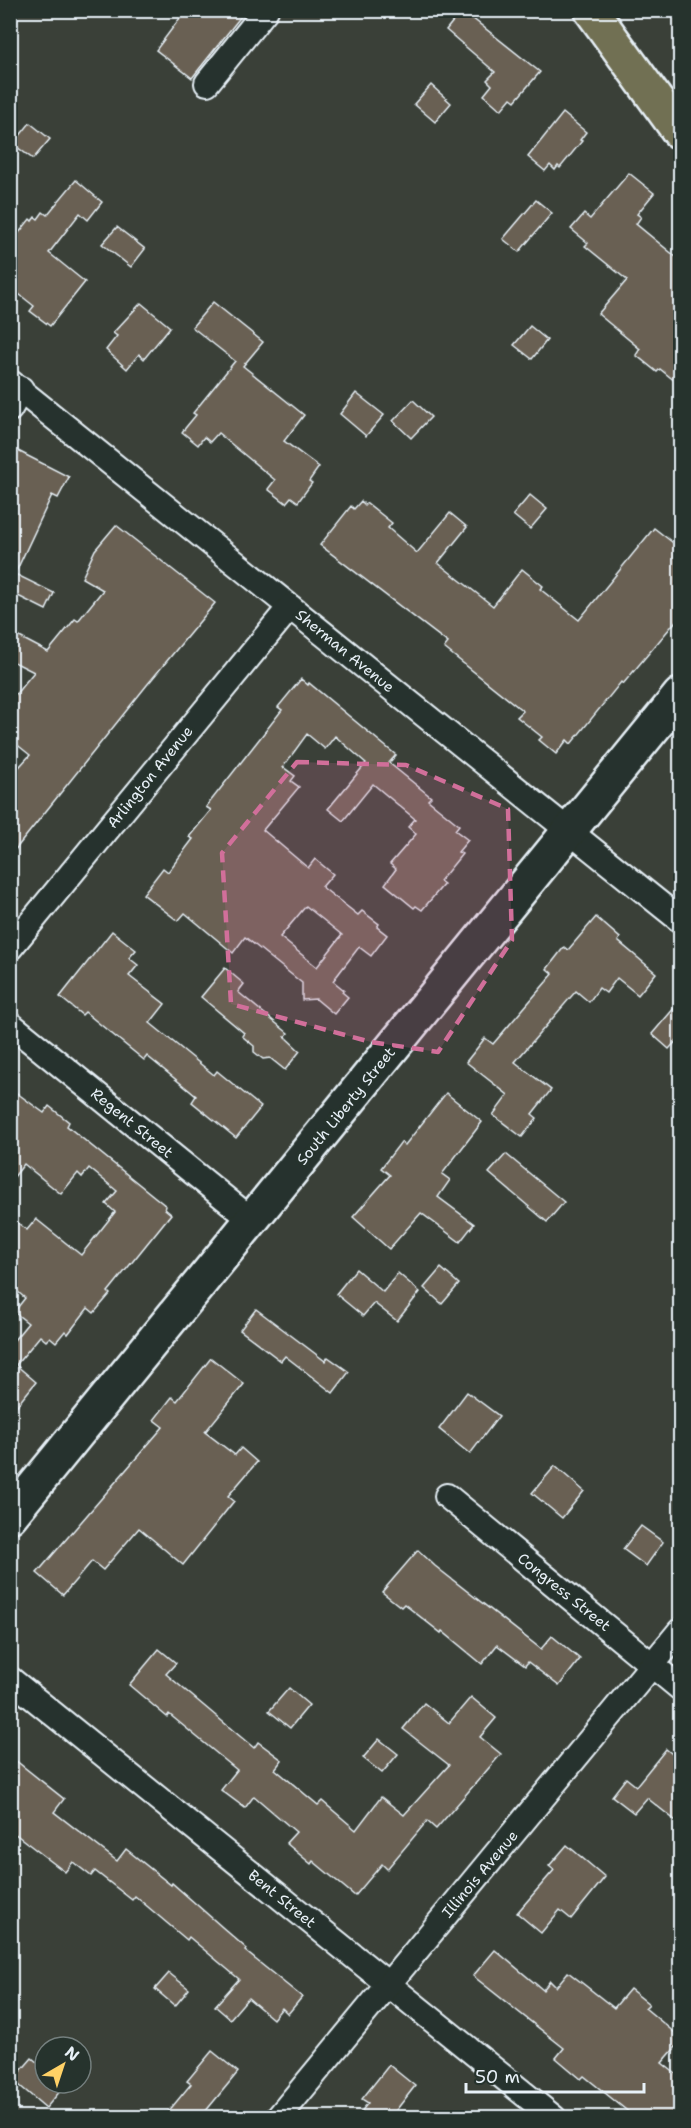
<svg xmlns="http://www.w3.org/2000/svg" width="691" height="2128" font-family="'Shantell Sans',sans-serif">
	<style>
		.building { fill: #696052; stroke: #e8f1f8; stroke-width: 1.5; fill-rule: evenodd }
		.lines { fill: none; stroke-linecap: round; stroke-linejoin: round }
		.minor-casing { stroke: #e8f1f8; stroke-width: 28 }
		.secondary-casing { stroke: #e8f1f8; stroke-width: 38 }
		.primary-casing { stroke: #e8f1f8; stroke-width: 38 }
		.minor { stroke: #26332d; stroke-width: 24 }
		.secondary { stroke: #26332d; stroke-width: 33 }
		.primary { stroke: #716f52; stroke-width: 33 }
		.marked { fill: #d16f9a; fill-opacity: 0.2; stroke: #d16f9a; stroke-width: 4.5; stroke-dasharray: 12 8; stroke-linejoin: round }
		.labels { text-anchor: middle; stroke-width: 6; stroke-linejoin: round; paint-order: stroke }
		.street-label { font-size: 15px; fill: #e8f1f8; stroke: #26332d }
	</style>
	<rect width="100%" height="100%" fill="#3a4038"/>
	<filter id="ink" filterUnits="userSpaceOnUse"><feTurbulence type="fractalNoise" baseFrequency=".0167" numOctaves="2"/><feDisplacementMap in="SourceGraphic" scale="12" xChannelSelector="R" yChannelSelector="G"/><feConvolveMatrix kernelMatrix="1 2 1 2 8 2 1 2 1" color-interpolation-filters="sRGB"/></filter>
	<g filter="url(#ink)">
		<g class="building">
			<path d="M186 10H246L192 78 156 50Z"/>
			<path d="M462 10 540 72 515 101 511 98 501 110 484 95 492 85 487 80 495 72 446 30Z"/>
			<path d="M431 85 451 103 435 122 414 104Z"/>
			<path d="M563 113 586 132 580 140 582 141 560 168 558 166 555 170 550 165 545 171 528 157Z"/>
			<path d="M30 123 50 139 33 159 13 144Z"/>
			<path d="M629 173 654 193 637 214 641 217 636 224 681 261V386L660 369 657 372 636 355 640 349 598 314 627 280 585 246 588 243 571 229 584 214 590 219Z"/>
			<path d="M76 180 102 202 88 220 80 213 49 253 85 282 50 326 30 311 34 306 10 287V244L30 219 32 221 35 217 38 219 43 212 47 215Z"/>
			<path d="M536 200 552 213 519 252 503 239Z"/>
			<path d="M117 227 145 249 131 267 102 244Z"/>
			<path d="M213 302 263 342 243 366 304 415 284 441 319 467 309 481 312 483 298 502 291 497 286 503 268 489 275 480 218 433 210 442 204 437 198 445 182 432 196 415 193 413 235 361 192 327Z"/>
			<path d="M141 303 170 327 144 359 139 354 127 369 106 350 117 336 113 333Z"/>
			<path d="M530 326 547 340 532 359 514 345Z"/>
			<path d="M356 393 384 415 366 436 340 414Z"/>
			<path d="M413 400 431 417 411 438 393 421Z"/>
			<path d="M18 451 69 477 58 498 52 495 15 574 54 593 46 610 10 592V466Z"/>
			<path d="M530 495 547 509 530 529 513 515Z"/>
			<path d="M361 501 365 505 367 503 392 523 388 528 417 553 450 513 467 527 438 563 493 606 522 569 543 586 540 589 579 620 654 528 681 549V615L623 684 621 682 571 744 567 740 556 754 539 740 542 737 517 717 523 711 444 648 448 643 320 545 351 506 354 509Z"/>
			<path d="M116 525 215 603 147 685 10 856V777L30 755 10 739V701L34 672 10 660V632L48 652 75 619 78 621 103 590 82 578 95 550Z"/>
			<path d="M301 679 308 685 309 683 396 755 389 763 431 797 428 800 459 825 455 830 468 840 458 852 462 854 440 881 444 884 422 910 416 906 414 908 385 884 396 869 390 864 416 834 408 827 415 819 373 784 343 821 328 809 366 763 335 736 325 749 307 734 283 767 295 776 291 781 299 787 263 830 308 868 315 859 333 874 322 887 358 915 362 911 379 924 377 927 387 935 371 956 359 947 333 981 344 990 342 992 348 997 334 1014 316 999 302 1000V983L245 937 233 953 185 913 178 921 143 894 163 868 168 872 193 839 189 837 211 810 206 807 282 710 278 707ZM306 906 342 935 317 967 280 937Z"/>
			<path d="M596 917 620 938 618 941 656 973 638 995 617 978 606 993 599 988 589 1002 576 991 515 1062 551 1090 532 1114 537 1118 522 1137 493 1115 508 1095 466 1062 485 1038 493 1044 553 974 547 969 564 947 568 950Z"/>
			<path d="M112 931 136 950 129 958 138 965 129 976 165 1004 150 1023 214 1075 217 1071 261 1107 236 1138 192 1102 196 1096 147 1056 144 1060 85 1012 82 1015 60 997Z"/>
			<path d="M225 968 244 984 238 992 288 1033 285 1037 300 1051 285 1070 270 1058 263 1059 254 1052V1046L242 1036 244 1033 201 997Z"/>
			<path d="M681 1000V1036L669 1049 652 1034Z"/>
			<path d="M10 1088 44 1113 49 1106 69 1122 67 1126 166 1206 165 1209 171 1214 108 1292 110 1294 94 1313 88 1308 68 1334 65 1331 56 1342 50 1337 46 1341 40 1336 16 1365 36 1382 10 1414V1345L28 1323 14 1312 25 1298 10 1285V1217L27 1230 36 1219 81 1255 115 1212 106 1204 117 1191 89 1168 82 1177 78 1173 61 1194 24 1164 10 1182Z"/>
			<path d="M446 1093 482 1122 442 1174 450 1180 438 1197 474 1224 460 1242 421 1213 389 1249 353 1217 390 1175 381 1168 401 1142 405 1145Z"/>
			<path d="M506 1154 564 1202 547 1222 489 1173Z"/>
			<path d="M441 1268 459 1284 442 1304 424 1288Z"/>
			<path d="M356 1269 383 1292 398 1273 420 1292 397 1321 374 1303 363 1316 336 1294Z"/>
			<path d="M256 1309 325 1361 328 1357 349 1372 333 1393 285 1356 281 1361 240 1330Z"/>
			<path d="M211 1358 244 1384 205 1432 235 1455 241 1448 257 1462 228 1496 234 1501 183 1565 139 1528 103 1570 92 1561 63 1595 37 1573 163 1427 154 1420 172 1397 177 1401Z"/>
			<path d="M467 1392 499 1416 470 1454 439 1429Z"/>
			<path d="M555 1466 584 1491 562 1518 532 1493Z"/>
			<path d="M641 1526 663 1542 646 1566 623 1549Z"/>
			<path d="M418 1550 435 1566 541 1649 552 1636 580 1659 559 1686 528 1662 525 1666 497 1645 482 1664 442 1631 441 1633 404 1604 401 1607 382 1592Z"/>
			<path d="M159 1649 176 1663 166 1674 254 1748 258 1742 282 1760 275 1769 318 1805 322 1801 356 1830 381 1797 404 1815 449 1765 403 1729 424 1703 449 1723 471 1697 496 1718 480 1737 501 1754 436 1829 427 1821 387 1869 382 1864 355 1896 313 1861 311 1864 286 1843 296 1832 254 1796 245 1808 221 1790 237 1770 169 1714 167 1717 129 1685Z"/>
			<path d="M289 1688 309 1705 290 1728 269 1711Z"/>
			<path d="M379 1739 398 1754 382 1773 363 1758Z"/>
			<path d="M666 1749 681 1761V1825L647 1798 634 1813 612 1796 626 1778 636 1786Z"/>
			<path d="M10 1756 64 1799 54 1812 117 1861 126 1849 171 1885 172 1883 247 1949 245 1951 302 1997 288 2014 282 2008 273 2019 248 1998 230 2019 215 2006 239 1979 189 1937 187 1940 135 1896 132 1900 95 1871 91 1876 73 1862 65 1872 10 1830Z"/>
			<path d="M567 1845 605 1877 571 1919 560 1910 541 1933 517 1913 554 1870 549 1866Z"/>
			<path d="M495 1950 543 1990 550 1981 556 1987 568 1972 614 2008 630 1989 649 2004 645 2008 681 2038V2041L662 2063 681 2078V2111L675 2118H636L584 2076 581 2079 556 2058 564 2048 473 1976Z"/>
			<path d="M169 1973 189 1989 175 2006 155 1989Z"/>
			<path d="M212 2051 238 2072 200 2118H163L191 2084 187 2081Z"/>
			<path d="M32 2058 45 2069V2083H67L46 2108 13 2080Z"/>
			<path d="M389 2065 415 2086 390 2118H356L368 2103 362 2099Z"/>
		</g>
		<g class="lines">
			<g class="minor-casing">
				<g id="minor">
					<path d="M207 83 266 10"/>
					<path d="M10 382 680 920"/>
					<path d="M10 409 21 389"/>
					<path d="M10 948 290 607"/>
					<path d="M10 1024 253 1221"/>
					<path d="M447 1496 680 1688"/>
					<path d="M10 1679 554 2118"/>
					<path d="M278 2118 680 1631"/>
				</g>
			</g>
			<g class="secondary-casing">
				<path id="secondary" d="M10 1516 680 695"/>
			</g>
			<g class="primary-casing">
				<path id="primary" d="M591 10 680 133"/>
			</g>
			<use href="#minor" class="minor"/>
			<use href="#secondary" class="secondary"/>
			<use href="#primary" class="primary"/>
		</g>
	</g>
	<path class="marked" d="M297 762 406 765 508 809 512 940 438 1052 371 1042 231 1004 222 853Z"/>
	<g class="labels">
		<g class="street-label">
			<text transform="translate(345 651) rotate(39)" y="5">Sherman Avenue</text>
			<text transform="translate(150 777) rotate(-51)" y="5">Arlington Avenue</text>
			<text transform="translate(346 1106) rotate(-51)" y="5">South Liberty Street</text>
			<text transform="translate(132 1123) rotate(39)" y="5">Regent Street</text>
			<text transform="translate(564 1592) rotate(39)" y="5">Congress Street</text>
			<text transform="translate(480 1874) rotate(-50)" y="5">Illinois Avenue</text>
			<text transform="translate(282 1899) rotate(39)" y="5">Bent Street</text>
		</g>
	</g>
	<rect width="691" height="2128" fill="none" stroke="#26332d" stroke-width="36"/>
	<rect x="18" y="18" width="655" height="2092" fill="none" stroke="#e8f1f8" stroke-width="2" filter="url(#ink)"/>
	<g transform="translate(63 2065) rotate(39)"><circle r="28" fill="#26332d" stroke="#747f7e" stroke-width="1.5"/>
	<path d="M0-4.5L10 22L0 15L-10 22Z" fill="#ffd166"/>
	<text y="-9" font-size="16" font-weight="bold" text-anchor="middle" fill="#e8f1f8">N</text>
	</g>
	<path d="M466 2083v9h178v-9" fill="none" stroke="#e8f1f8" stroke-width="3"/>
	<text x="475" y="2083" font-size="18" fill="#e8f1f8" stroke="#26332d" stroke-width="4.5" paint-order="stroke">50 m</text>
</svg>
